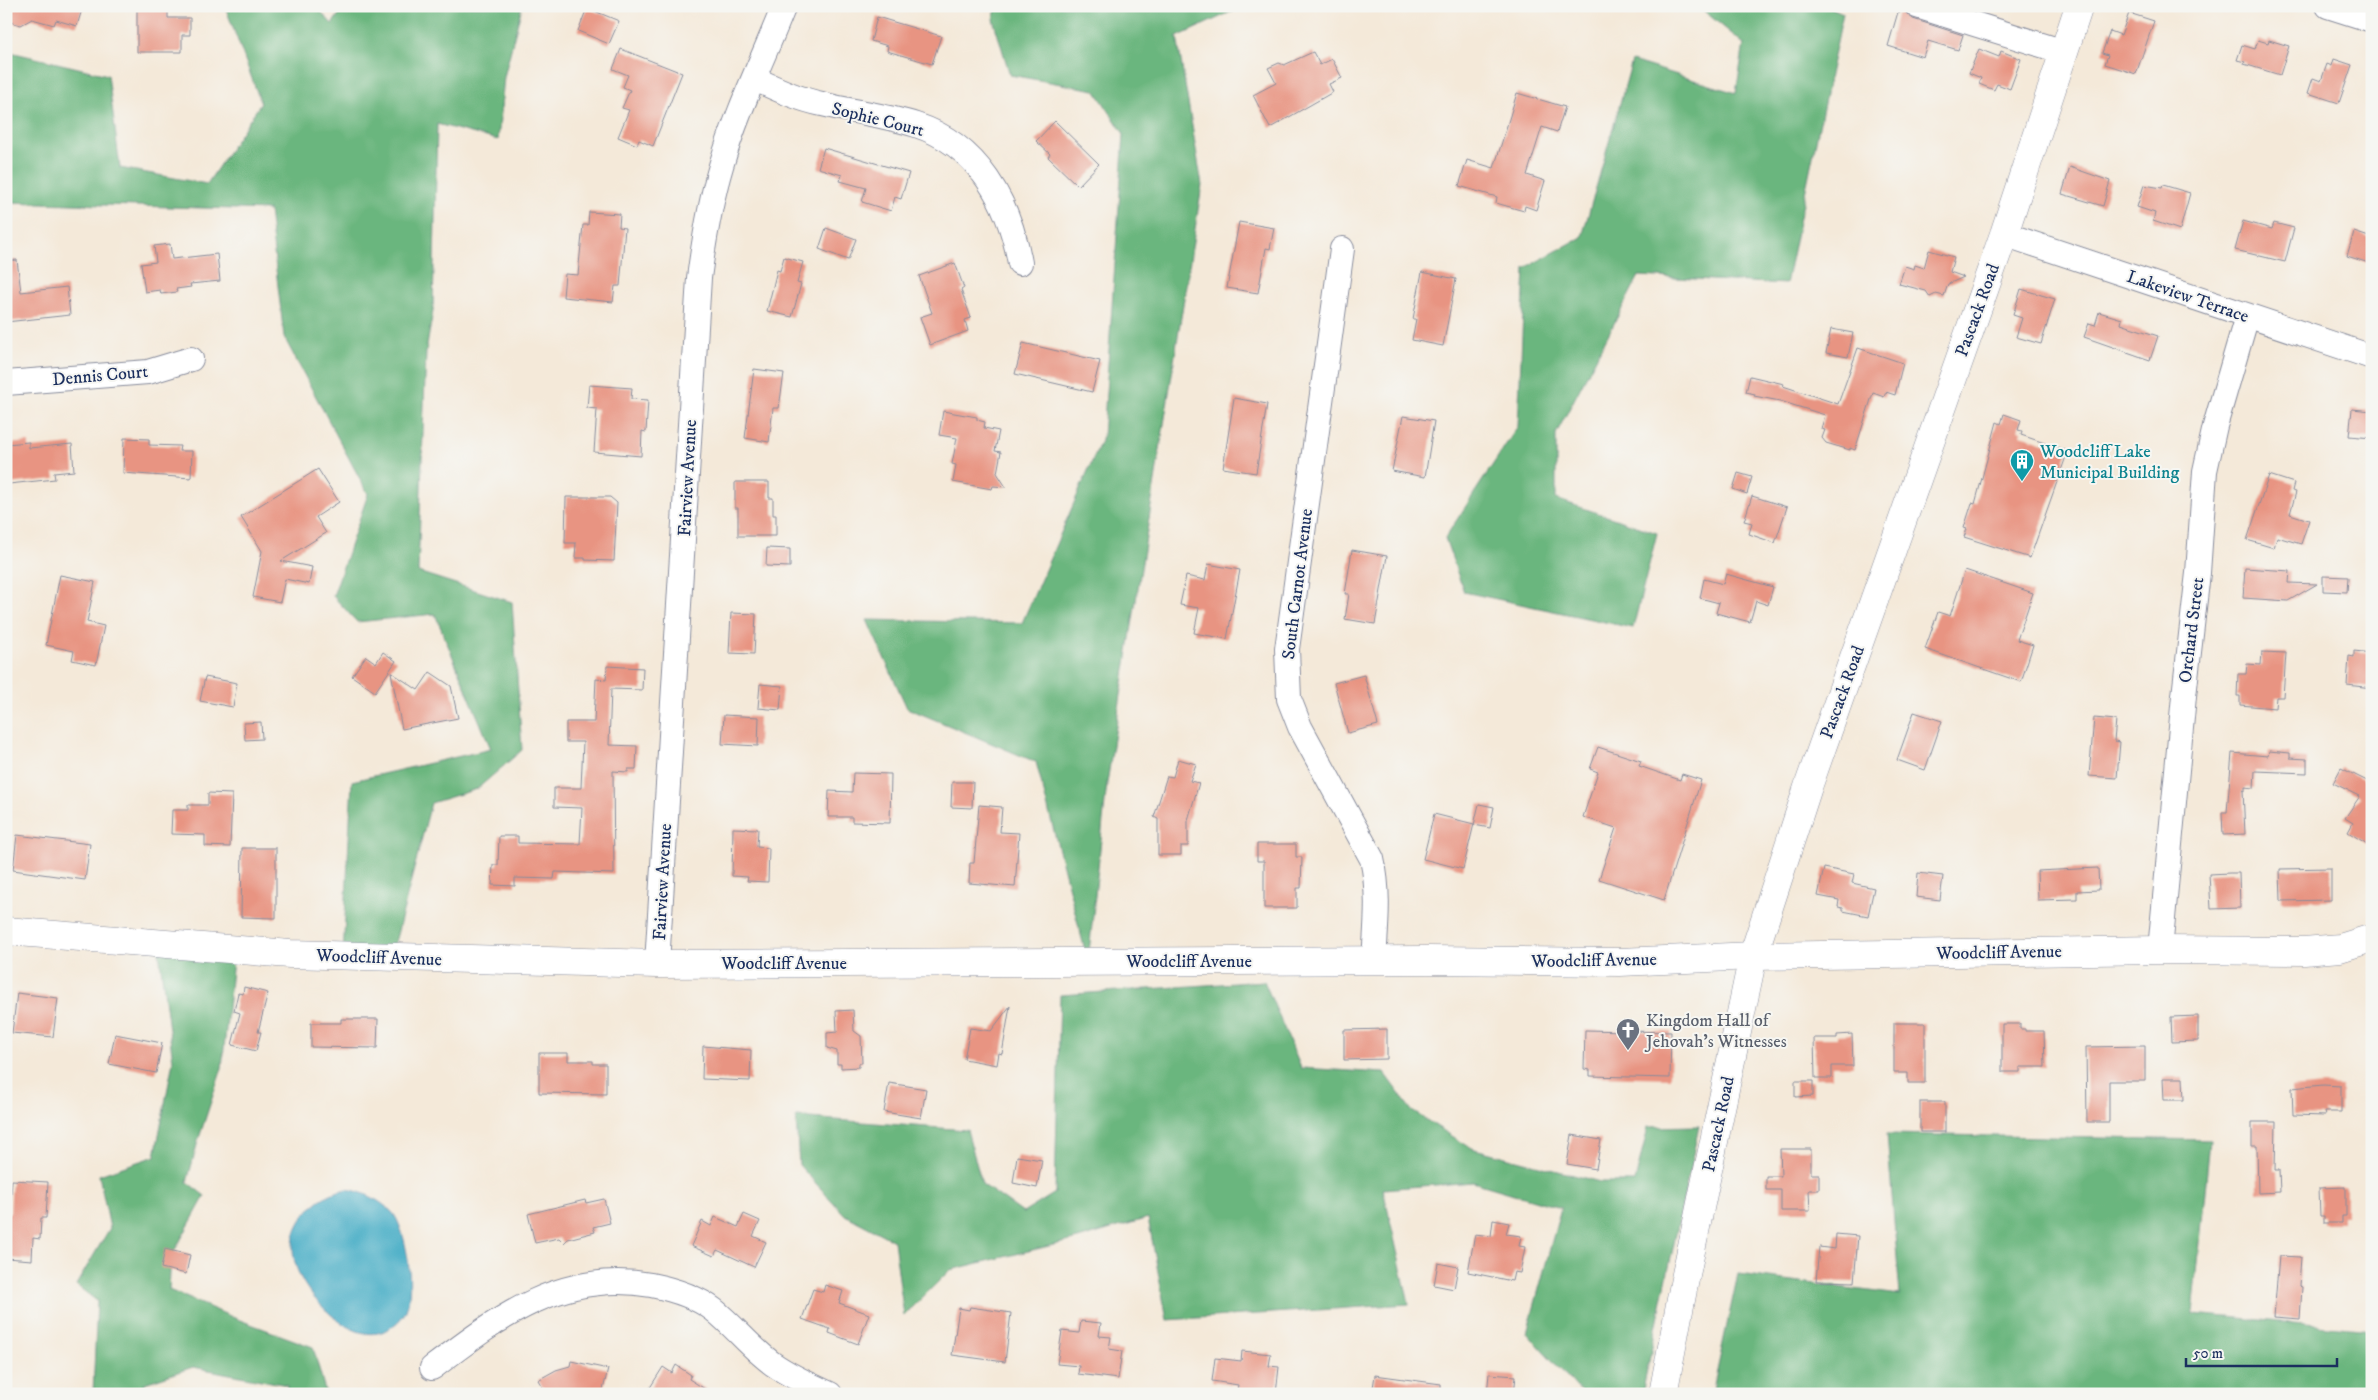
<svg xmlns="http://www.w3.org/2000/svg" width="2378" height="1400" font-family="'IM FELL DW Pica',serif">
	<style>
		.forest { fill: #6bb67e; stroke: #43726e }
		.water { fill: #46adc6; stroke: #306e92 }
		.building { fill: #e89482 }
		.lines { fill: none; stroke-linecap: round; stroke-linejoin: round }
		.minor-casing { stroke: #888c9c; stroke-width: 26 }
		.tertiary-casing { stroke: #888c9c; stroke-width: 29 }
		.secondary-casing { stroke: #888c9c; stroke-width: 29 }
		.minor { stroke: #fff; stroke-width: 24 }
		.tertiary { stroke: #fff; stroke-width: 28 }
		.secondary { stroke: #fff; stroke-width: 28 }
		.labels { text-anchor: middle; stroke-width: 4; stroke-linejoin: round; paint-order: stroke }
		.street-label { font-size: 18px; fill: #1b2f5e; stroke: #f6f6f2 }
		.culture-label { font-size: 18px; fill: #0d838f; stroke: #f6f6f2; text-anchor: start }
		.worship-label { font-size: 18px; fill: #5b616d; stroke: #f6f6f2; text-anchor: start }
	</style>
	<rect width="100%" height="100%" fill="#f6f6f2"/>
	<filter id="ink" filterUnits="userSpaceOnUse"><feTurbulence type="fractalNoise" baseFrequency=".02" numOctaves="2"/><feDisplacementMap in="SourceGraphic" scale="10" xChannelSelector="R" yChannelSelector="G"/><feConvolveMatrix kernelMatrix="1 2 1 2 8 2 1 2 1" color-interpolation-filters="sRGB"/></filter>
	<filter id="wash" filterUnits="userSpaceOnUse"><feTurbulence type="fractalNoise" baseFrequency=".0096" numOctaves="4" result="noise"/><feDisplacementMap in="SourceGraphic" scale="20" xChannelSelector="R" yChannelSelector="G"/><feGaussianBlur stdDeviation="1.12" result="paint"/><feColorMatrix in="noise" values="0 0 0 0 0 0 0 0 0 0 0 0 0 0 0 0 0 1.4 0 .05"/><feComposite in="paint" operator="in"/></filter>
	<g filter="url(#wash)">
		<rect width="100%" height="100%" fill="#f4e9d9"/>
		<g class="forest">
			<path d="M225 6H316L332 24 345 6H522L504 77 498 140 437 124 433 311 426 351 418 572 512 602 522 750 477 789 431 803 391 958 343 956 352 781 491 749 435 614 357 622 333 596 368 494 284 337 269 210 6 202V51L108 75 120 168 207 184 261 103Z"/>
			<path d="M997 6H1232L1233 11 1177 37 1202 185 1107 783 1088 962 1036 762 907 708 867 620 1022 623 1103 436 1124 134 1095 90 1010 75 993 19Z"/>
			<path d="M1698 6H1827L1843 13 1786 284 1639 276 1556 434V499L1657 533 1633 628 1464 592 1445 538 1518 426 1525 268 1582 237 1632 61 1736 93 1744 44Z"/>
			<path d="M158 944 234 950 222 1068 198 1141 187 1182 205 1196 171 1257 169 1290 237 1319 313 1347 326 1394H286L287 1385 193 1367 145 1383V1394H93L97 1301 76 1285 110 1228 99 1175 155 1156 173 1061Z"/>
			<path d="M1264 981 1301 1068 1384 1073 1412 1111 1471 1148 1600 1182H1635L1648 1127 1699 1126 1642 1394H1583L1527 1333 1561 1208 1473 1182 1383 1189 1409 1304 1167 1320 1148 1218 1078 1239 950 1270 904 1316 894 1241 845 1215 799 1165 796 1117 967 1130 982 1184 1023 1213 1055 1193 1060 995Z"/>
			<path d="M1887 1134 2210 1140 2193 1314 2372 1330V1394H1712L1738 1274 1900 1295Z"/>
		</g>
		<path class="water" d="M347 1189C364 1192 378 1199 391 1211 407 1226 417 1298 403 1316 379 1346 351 1333 328 1312 300 1287 278 1247 306 1213 318 1199 329 1193 347 1189Z"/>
		<g id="blocks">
			<g class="building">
				<path d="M6 6H83L77 26 56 20 54 25 32 19 21 25 6 21Z"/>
				<path d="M137 6H164V8H168V18H190V35H182V52H137Z"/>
				<path d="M587 8 619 21 609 44 578 31Z"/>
				<path d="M1902 9 1913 19 1963 35 1958 50 1928 41 1923 57 1888 46 1898 12H1901Z"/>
				<path d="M2129 13 2154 21 2136 74 2105 64 2108 55 2102 53 2110 31 2121 35Z"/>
				<path d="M877 17 941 36 932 64 887 51 888 46 871 41Z"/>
				<path d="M2258 40 2268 43 2269 40 2289 46 2280 75 2244 64 2245 62 2237 60 2242 45 2255 49Z"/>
				<path d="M621 49 682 73 653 146 639 140 637 145 618 137 629 110 622 108 630 90 623 87 628 75 613 69Z"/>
				<path d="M1979 49 1999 57 2001 51 2021 59 2010 89 1997 84 1994 90 1979 84 1981 78 1969 73Z"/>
				<path d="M1313 52 1320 65 1332 59 1342 78 1329 84 1333 92 1270 128 1253 95 1276 83 1268 68 1279 63 1284 65Z"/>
				<path d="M2334 59 2352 65 2339 103 2308 93 2313 78 2321 81 2327 64 2332 66Z"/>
				<path d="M1517 93 1565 107 1557 132 1542 127 1527 175 1545 181 1536 210 1525 206 1524 211 1496 203 1497 197 1459 186 1467 160 1494 168Z"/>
				<path d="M1055 121 1099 164 1078 186 1048 157 1050 154 1036 141Z"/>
				<path d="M824 148 909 173 901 199 895 197 891 211 862 202 866 188 840 181 842 175 818 168Z"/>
				<path d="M2070 167 2110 181 2103 206 2062 194Z"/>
				<path d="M2144 185 2162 188 2163 185 2190 193 2180 230 2153 221 2155 213 2137 207Z"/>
				<path d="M589 212 620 214 619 227 625 228 620 286H615L613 302 563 297 565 274 578 275 583 225H588Z"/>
				<path d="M2243 221 2272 229 2274 223 2294 228 2285 262 2235 250Z"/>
				<path d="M1239 222 1274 228 1270 249 1266 248 1258 293 1227 288Z"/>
				<path d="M826 228 856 239 848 260 819 249Z"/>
				<path d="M2354 232 2372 238V264L2347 256Z"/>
				<path d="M170 244 172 259 217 254 220 281 190 284 191 287 176 289 177 292 161 294 160 290 145 292 141 264 156 262 154 246Z"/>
				<path d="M1929 250 1954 257 1950 272 1964 277 1948 284 1944 296 1936 294 1930 297 1926 291 1899 284 1905 266 1914 269 1915 265 1924 268Z"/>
				<path d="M784 257 803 262 797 283 801 284 792 317 767 311 777 270 780 271Z"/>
				<path d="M17 260 21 292 67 287 70 315 6 322V261Z"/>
				<path d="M955 263 964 288 961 290 971 318 965 320 968 331 930 345 920 317 932 313 919 276Z"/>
				<path d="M1422 272 1456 279 1443 346 1412 340 1416 319H1413Z"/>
				<path d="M2021 289 2055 299 2041 344 2016 337 2022 318 2013 315Z"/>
				<path d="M2099 312 2122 319 2121 324 2158 336 2150 360 2084 337 2089 323 2095 325Z"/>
				<path d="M1831 329 1853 333 1848 357 1826 353Z"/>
				<path d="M1023 343 1100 361 1092 392 1015 374Z"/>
				<path d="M1858 348 1903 363 1895 395 1886 392 1884 397 1873 393 1855 450 1850 448V450L1826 443 1822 438 1825 430 1821 429 1825 415 1780 401 1754 396 1755 394 1746 392 1750 376 1784 384 1783 386 1838 404Z"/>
				<path d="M754 369 784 373 779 408H773L769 442 745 438Z"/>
				<path d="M589 385 632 388 631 399 648 400 646 432 642 431 641 456 594 452 597 409 587 408Z"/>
				<path d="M1234 398 1267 404 1256 473 1223 468Z"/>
				<path d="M2352 409 2372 411V438L2349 436Z"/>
				<path d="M943 411 977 417V420L985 422 984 428 999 431 995 451 1001 452 997 473 1006 487 993 486 992 489 953 482 956 465 952 464 957 438 939 435Z"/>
				<path d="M2004 414 2021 420 2018 430 2022 431 2021 435 2068 451 2030 558 1964 537 1967 529 1964 528 1972 503 1975 504 1997 422 2001 424Z"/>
				<path d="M1403 416 1434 421 1425 477 1392 471Z"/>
				<path d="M124 438 149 439V445L180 446 179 451H192L191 478 123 473Z"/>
				<path d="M29 442V448L72 444 74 471 54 473 55 479 9 484 6 444Z"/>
				<path d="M318 469 339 502 316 517 326 533 281 561 312 567 309 584 285 579 280 602 253 597 262 551 241 517Z"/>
				<path d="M1738 473 1752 477 1747 494 1733 489Z"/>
				<path d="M2269 475 2294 483 2292 491 2296 492 2290 514 2309 520 2301 544 2277 537 2274 548 2247 540Z"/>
				<path d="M735 482H769V498H773V515H776V536H738V508H735Z"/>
				<path d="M1752 496 1787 507 1775 543 1749 534 1752 523 1744 521Z"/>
				<path d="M566 497H610L617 503 614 561 585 560V558H575L576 543H565Z"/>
				<path d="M767 548 790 549V567L766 566Z"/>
				<path d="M1352 550 1387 556 1375 624 1345 619 1349 594H1345Z"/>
				<path d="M1208 564 1240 570 1227 639 1194 633 1199 608 1180 605 1186 576 1205 580Z"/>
				<path d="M2245 568 2290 571 2289 583 2317 584 2288 601 2243 598Z"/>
				<path d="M1965 570 2033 593 2017 640 2033 645 2021 682 1925 649 1938 612 1950 616Z"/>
				<path d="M1726 574 1773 587 1768 605 1756 601 1750 622 1716 613 1719 603 1700 598 1704 579 1723 584Z"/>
				<path d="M60 575 95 582 87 622 104 626 96 665 72 660 74 651 46 645Z"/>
				<path d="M2323 576 2348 577 2347 592 2323 591Z"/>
				<path d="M731 613 756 614 754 654 729 653Z"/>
				<path d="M2354 651 2372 653V688L2347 685 2349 656 2354 657Z"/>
				<path d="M383 652 396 661 375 692 352 676 366 656 376 663Z"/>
				<path d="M2262 652 2286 653 2283 697H2276L2275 708 2240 705V696H2237L2238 674H2246L2247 664 2261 665Z"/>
				<path d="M607 666 643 668 642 690 611 689 609 745 637 746 636 769H628V772L613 771 614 874 555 872 554 879 515 878V886L492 885 493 865H498L499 836H518V843L580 844 582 808 554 807V788H581L583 742H566V722H594L596 679 606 680Z"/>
				<path d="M391 672 418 690 430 672 451 686 458 718 402 729Z"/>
				<path d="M1364 675 1378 725 1348 733 1334 683Z"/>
				<path d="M205 677 237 683 233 707 200 701Z"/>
				<path d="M760 684 782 686 780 710 758 708Z"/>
				<path d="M1914 712 1942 721 1925 770 1897 760Z"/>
				<path d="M724 715 759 717 758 746 722 744Z"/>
				<path d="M2094 718 2116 720 2114 741 2120 742 2117 778 2089 776Z"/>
				<path d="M261 722 262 739 245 740 244 723Z"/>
				<path d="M1598 747 1641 761 1639 766 1680 780 1682 774 1701 780 1664 900 1599 879 1616 828 1583 817 1598 772 1590 769Z"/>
				<path d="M2269 751 2290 753V758L2307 759V773L2255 771 2254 788 2245 787V791L2243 790 2245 834 2223 835 2222 812H2227L2232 753 2268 756Z"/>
				<path d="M1178 759 1196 764 1190 781 1199 783 1188 820V846H1181V855H1158V819L1154 817 1167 776 1173 777Z"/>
				<path d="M2341 768 2369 782 2372 777V847L2348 832 2353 823 2345 818 2360 796 2333 783Z"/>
				<path d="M853 773 891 774 890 823 852 822V817H828L829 791 852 792Z"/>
				<path d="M952 782H973L972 808 951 807Z"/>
				<path d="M208 793 232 794 230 847 205 846V835L171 834 172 810H188V805H208Z"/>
				<path d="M1479 804 1494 807 1490 828 1474 825Z"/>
				<path d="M979 805 1002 807 1000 832 1019 833 1015 887 969 883 970 863H974Z"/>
				<path d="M1434 814 1474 824 1463 869 1423 859Z"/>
				<path d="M733 828 758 829 757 847 769 848 768 882 747 881 748 877 732 876Z"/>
				<path d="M17 835 90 844 85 880 13 870Z"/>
				<path d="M1257 844H1296V857H1302L1301 888H1297V908H1264V861H1257Z"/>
				<path d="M242 848H276V918L241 917Z"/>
				<path d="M1824 868 1854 874 1852 883 1874 888 1868 916 1843 911V908L1838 907 1839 900 1818 896Z"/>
				<path d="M2098 868 2099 890 2077 891V899L2038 900 2037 871Z"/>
				<path d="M2331 868V900L2281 901 2280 869Z"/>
				<path d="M1918 873 1943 876 1940 900 1916 897Z"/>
				<path d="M2230 873H2239L2240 908 2211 909 2209 874Z"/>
				<path d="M244 987 268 993 258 1032H261L256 1051 232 1045 240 1013 234 1011 238 993 243 994Z"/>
				<path d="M17 993 58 998 53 1037 12 1033Z"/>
				<path d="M1010 1006 1002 1054 999 1053 997 1065 964 1059 970 1028 991 1031Z"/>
				<path d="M853 1010 854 1031 861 1036 862 1063H859V1067L841 1068V1064H837V1051L827 1048V1033L837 1032 836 1011Z"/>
				<path d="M2198 1016V1041L2172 1042 2171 1017Z"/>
				<path d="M341 1019H378L377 1048 311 1047V1023H341Z"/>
				<path d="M1894 1023H1925V1083H1908V1073H1894Z"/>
				<path d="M2002 1024H2020V1029H2025V1031H2044L2045 1067H2020V1072H2002Z"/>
				<path d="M1387 1029V1059L1344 1060V1030Z"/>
				<path d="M1585 1030 1671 1032 1670 1078 1590 1076V1070L1584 1069Z"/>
				<path d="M115 1034 162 1043 156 1073 109 1064Z"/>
				<path d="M1852 1034 1853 1066H1832V1078H1815L1814 1038H1837V1035Z"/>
				<path d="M703 1046 751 1050 750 1081 702 1079Z"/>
				<path d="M2145 1046V1081H2109V1122H2087L2086 1047Z"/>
				<path d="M539 1053H568V1061H593V1064H606V1094L539 1093Z"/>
				<path d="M2163 1078H2183L2184 1100H2164Z"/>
				<path d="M1795 1081H1813V1096L1795 1097Z"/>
				<path d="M889 1083 926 1089 921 1118 884 1112Z"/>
				<path d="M2323 1085 2341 1086V1112H2324L2325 1116 2293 1115 2292 1088Z"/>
				<rect x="1920" y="1102" width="25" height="30"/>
				<path d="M2252 1122H2276L2275 1170H2279L2280 1192 2258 1193 2257 1146H2252Z"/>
				<path d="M1572 1135 1601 1140 1596 1169 1567 1164Z"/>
				<path d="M1780 1149H1811V1174H1819V1190H1809L1810 1211H1781V1190H1766V1176H1781Z"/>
				<path d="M1017 1156 1042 1160 1037 1188 1013 1183Z"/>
				<path d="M12 1180 48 1182 46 1218H41L40 1239 33 1238 32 1260 6 1258V1213H10Z"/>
				<path d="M2346 1187V1216H2342V1223H2324V1216H2320L2319 1188Z"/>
				<path d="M604 1199 610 1223 593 1227 595 1232 568 1239 564 1243 559 1238 535 1243 528 1214 585 1200 586 1203Z"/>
				<path d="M744 1214 760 1221 753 1236 766 1242 754 1267 717 1250 714 1256 691 1246 702 1221 711 1226 715 1217 738 1227Z"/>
				<path d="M1493 1220 1509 1223 1506 1234 1521 1236 1519 1246 1525 1247 1520 1273 1514 1272 1512 1281 1468 1272 1475 1234 1491 1236Z"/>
				<path d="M1836 1234 1858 1236 1854 1282 1816 1281 1819 1247 1835 1249Z"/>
				<path d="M165 1249 190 1255 186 1274 161 1268Z"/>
				<path d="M2279 1256 2301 1257 2299 1286 2302 1287 2300 1319 2274 1317Z"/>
				<path d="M1438 1263 1458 1267 1454 1289 1434 1285Z"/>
				<path d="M825 1285 843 1291 839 1303 869 1314 858 1344 829 1333 830 1329 802 1319 813 1289 823 1292Z"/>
				<path d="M970 1307 1011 1313 1005 1362 952 1355 959 1308 969 1310Z"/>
				<path d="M1081 1321 1101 1323 1099 1336 1111 1337 1109 1349 1122 1351 1118 1379 1078 1374 1079 1366 1057 1364 1062 1331 1079 1333Z"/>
				<path d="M1242 1351 1271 1354 1269 1366 1279 1367 1276 1394 1237 1391 1238 1385 1212 1381 1215 1358 1241 1361Z"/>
				<path d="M571 1361 608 1369 602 1394H547L538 1380 556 1370 570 1366Z"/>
				<path d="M676 1365 691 1375 689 1379 713 1394H646L663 1367 672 1373Z"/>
				<path d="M1489 1374 1516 1376 1514 1394H1487Z"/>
				<path d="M1375 1375 1441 1384V1394H1372Z"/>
			</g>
		</g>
	</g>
	<g filter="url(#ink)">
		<use href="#blocks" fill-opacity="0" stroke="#888c9c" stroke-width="1"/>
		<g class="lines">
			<g class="minor-casing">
				<g id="minor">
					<path d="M1917 6 2064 52"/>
					<path d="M2328 6 2372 20"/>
					<path d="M755 79C777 89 798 99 822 104 853 112 885 115 916 125 978 145 1009 202 1020 263"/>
					<path d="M2004 234 2372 357"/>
					<path d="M1342 249 1287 649 1289 699 1300 727 1372 859C1380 893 1376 926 1374 961"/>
					<path d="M6 383 148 372 191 359"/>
					<path d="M2160 950 2184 696 2198 573 2205 471 2215 426 2247 316"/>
					<path d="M657 964 699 278C704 240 710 203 721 166 737 111 763 59 784 6"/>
					<path d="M432 1368C498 1318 562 1269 651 1285 671 1289 697 1297 714 1310 734 1326 751 1348 773 1364 790 1376 810 1385 830 1394"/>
				</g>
			</g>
			<g class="tertiary-casing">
				<path id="tertiary" d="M1663 1394 1684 1284 1753 956 1808 787 2004 234 2079 6"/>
			</g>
			<g class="secondary-casing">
				<path id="secondary" d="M6 931 290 954 657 964 1428 960 1620 962 1753 956 2160 950 2304 951 2340 948 2372 938"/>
			</g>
			<use href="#minor" class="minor"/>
			<use href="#tertiary" class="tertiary"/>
			<use href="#secondary" class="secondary"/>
		</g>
	</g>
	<defs>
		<g id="building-pin" transform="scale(1.25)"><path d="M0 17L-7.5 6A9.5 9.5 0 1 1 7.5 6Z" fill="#0f9aa8" stroke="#f6f6f2"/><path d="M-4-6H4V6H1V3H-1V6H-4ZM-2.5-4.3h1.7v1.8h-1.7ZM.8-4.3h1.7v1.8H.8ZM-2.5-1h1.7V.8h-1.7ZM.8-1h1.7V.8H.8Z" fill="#fff"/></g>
		<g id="church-pin" transform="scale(1.25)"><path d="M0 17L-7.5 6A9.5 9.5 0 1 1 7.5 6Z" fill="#6b7280" stroke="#f6f6f2"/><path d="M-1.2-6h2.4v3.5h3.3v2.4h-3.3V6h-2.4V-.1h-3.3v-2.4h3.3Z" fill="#fff"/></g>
	</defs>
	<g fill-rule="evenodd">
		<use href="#building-pin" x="2022" y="461"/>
		<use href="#church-pin" x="1628" y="1030"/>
	</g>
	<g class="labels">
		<g class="street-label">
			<text transform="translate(878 119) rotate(14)" y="6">Sophie Court</text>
			<text transform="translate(2188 296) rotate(19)" y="6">Lakeview Terrace</text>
			<text transform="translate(1977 310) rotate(-70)" y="6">Pascack Road</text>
			<text transform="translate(100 375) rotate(-5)" y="6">Dennis Court</text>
			<text transform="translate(687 478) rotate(-87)" y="6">Fairview Avenue</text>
			<text transform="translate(1297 584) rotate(-83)" y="6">South Carnot Avenue</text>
			<text transform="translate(2191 630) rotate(-83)" y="6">Orchard Street</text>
			<text transform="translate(1842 692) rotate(-70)" y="6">Pascack Road</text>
			<text transform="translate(662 882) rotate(-87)" y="6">Fairview Avenue</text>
			<text transform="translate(1999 952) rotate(-1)" y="6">Woodcliff Avenue</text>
			<text transform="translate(379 957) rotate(2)" y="6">Woodcliff Avenue</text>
			<text transform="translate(1594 960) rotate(-1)" y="6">Woodcliff Avenue</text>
			<text x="1189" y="967">Woodcliff Avenue</text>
			<text x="784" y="969">Woodcliff Avenue</text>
			<text transform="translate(1718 1124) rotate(-78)" y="6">Pascack Road</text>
		</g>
		<g class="culture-label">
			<text x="2040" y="457">Woodcliff Lake<tspan x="2040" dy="21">Municipal Building</tspan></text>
		</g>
		<g class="worship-label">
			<text x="1646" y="1026">Kingdom Hall of<tspan x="1646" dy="21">Jehovah's Witnesses</tspan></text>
		</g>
	</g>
	<rect width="2378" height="1400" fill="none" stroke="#f6f6f2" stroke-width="25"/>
	<path d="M2186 1358v8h151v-8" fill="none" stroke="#1b2f5e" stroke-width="2.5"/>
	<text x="2193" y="1358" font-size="15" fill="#1b2f5e" stroke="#f6f6f2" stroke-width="4" paint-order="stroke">50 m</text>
</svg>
